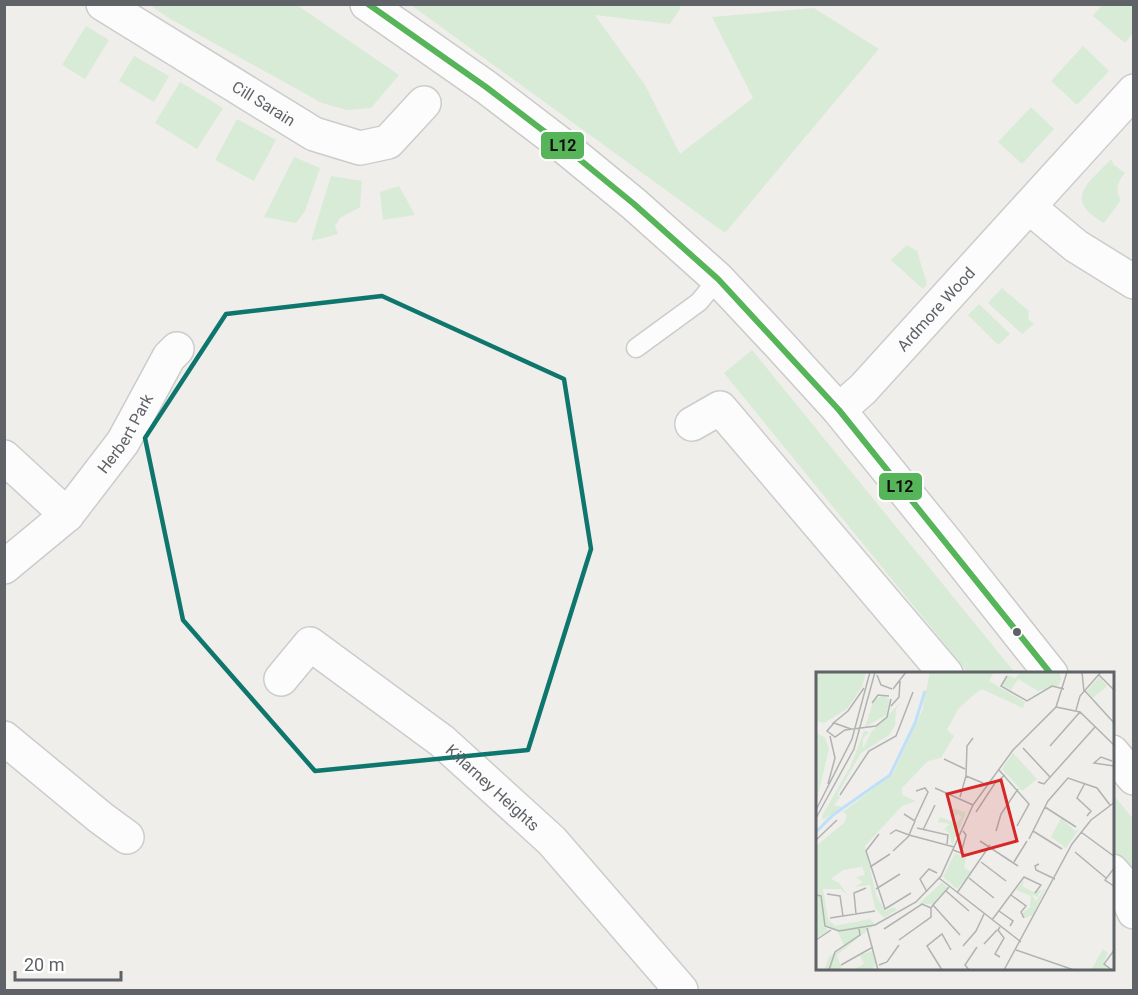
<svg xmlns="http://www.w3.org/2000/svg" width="1138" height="995" font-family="Roboto,sans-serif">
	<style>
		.green { fill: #d8ebd6 }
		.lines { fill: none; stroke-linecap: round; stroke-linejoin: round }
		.lane-casing { stroke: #cbcccc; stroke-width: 21 }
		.street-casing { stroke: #cbcccc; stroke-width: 36 }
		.secondary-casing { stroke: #cacacb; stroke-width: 36 }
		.lane { stroke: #fdfcfc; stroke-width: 18 }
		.street { stroke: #fdfcfc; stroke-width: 33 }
		.secondary { stroke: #fdfcfc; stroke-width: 33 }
		.bus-1-casing { stroke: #fff; stroke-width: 10 }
		.bus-1 { stroke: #56b559; stroke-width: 6 }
		.marked { fill: none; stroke: #0f766e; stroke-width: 4.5; stroke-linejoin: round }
		.bus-dot { fill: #5f6368; stroke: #fff; stroke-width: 2 }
		.labels { text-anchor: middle; stroke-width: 4.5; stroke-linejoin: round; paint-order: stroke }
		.street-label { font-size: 16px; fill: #5f6368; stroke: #fff }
		.inset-river { fill: none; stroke: #bfe0f9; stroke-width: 3 }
		.inset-road { fill: none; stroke: #b1b2b2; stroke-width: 1.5 }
		.view { fill: #d62828; fill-opacity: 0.15; stroke: #d62828; stroke-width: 3 }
		.inset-edge { fill: none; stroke: #5f6368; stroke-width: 3 }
		.line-badge { stroke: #fff; stroke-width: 2 }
		.pale-badge-label { font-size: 16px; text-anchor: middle; font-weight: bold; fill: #111 }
	</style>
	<rect width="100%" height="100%" fill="#efeeea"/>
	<g class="green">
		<path d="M150 5H297L399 75 371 108 347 110 322 103 167 17Z"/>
		<path d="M411 5H680V9L670 24 595 15 645 85 680 154 753 98 712 17 814 8 879 49 725 233Z"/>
		<path d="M1102 5H1133V33L1125 43 1093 16Z"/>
		<path d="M86 26 109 40 85 79 62 65Z"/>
		<path d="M1083 46 1109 71 1077 105 1051 81Z"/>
		<path d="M134 56 169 76 154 102 119 81Z"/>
		<path d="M180 82 223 108 197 149 155 123Z"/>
		<path d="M1031 107 1054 129 1022 164 998 142Z"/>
		<path d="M237 119 276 140 254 181 215 160Z"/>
		<path d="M294 157 320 168 305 211 296 223 264 217Z"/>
		<path d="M1111 159 1114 165 1125 173C1118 181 1114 190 1121 200L1104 223C1063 199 1087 185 1111 159Z"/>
		<path d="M331 176 362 181 360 207 340 218 335 226 338 234 311 241Z"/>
		<path d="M399 186 415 215 383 220 380 192Z"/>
		<path d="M907 245 917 251 927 284 923 289 891 260Z"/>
		<path d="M1002 288 1029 311 1028 319 1034 324 1022 334 988 303Z"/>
		<path d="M979 304 1010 334 998 345 968 315Z"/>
		<path d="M752 350 1016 674H969L724 373Z"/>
		<path d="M1112 793 1133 819V877L1113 851Z"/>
	</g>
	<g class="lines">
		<g class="lane-casing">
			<path id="lane" d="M636 348 699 302 718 279"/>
		</g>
		<g class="street-casing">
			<g id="street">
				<path id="s1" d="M103 4 314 134 360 148 388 142 424 103"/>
				<path d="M1029 207 1076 246 1134 282"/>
				<path id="s2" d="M839 410 863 389 1134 91"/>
				<path d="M692 424 720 408 946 674"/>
				<path d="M4 457 67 515"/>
				<path id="s3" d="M4 567 67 515 123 442 169 357 177 349"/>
				<path id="s4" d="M281 679 310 644 442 741 552 841 681 990"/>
				<path d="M4 738 101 818 127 837"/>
				<path d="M1112 871 1119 879 1134 912"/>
			</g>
		</g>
		<g class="secondary-casing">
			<g id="secondary">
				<path d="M367 4 486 87 562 145 634 204 718 279 778 343 839 410 947 543 1051 674"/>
				<path d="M1112 752 1134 778"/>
			</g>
		</g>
		<use href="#lane" class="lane"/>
		<use href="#street" class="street"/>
		<use href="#secondary" class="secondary"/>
		<g class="bus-1-casing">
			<path id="bus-1" d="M368 4 486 87 562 145 634 204 718 279 839 410 1051 674"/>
		</g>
		<use href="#bus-1" class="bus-1"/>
	</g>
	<path class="marked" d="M382 296 564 379 591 549 528 750 315 771 183 620 145 438 226 314Z"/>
	<circle class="bus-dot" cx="1017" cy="632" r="5"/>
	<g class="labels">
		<g class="street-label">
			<text dy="6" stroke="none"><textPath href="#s1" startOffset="189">Cill Sarain</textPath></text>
			<text dy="6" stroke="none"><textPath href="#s2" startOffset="140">Ardmore Wood</textPath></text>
			<text dy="6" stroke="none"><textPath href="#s3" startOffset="182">Herbert Park</textPath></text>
			<text dy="6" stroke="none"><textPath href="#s4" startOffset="278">Killarney Heights</textPath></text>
		</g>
	</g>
	<g transform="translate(816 672)">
		<rect width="298" height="298" fill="#efeeea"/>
		<path d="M0 0H50L46 15 31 37 8 51 0 49ZM114 0H178L173 9 209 30 207 36 166 17 160 21 142 37 131 58 138 64 125 86 112 89 86 116V123L100 129 86 134 49 174 60 223 69 239 78 235 81 238 68 246 59 236 54 213 39 215 47 210 40 205 49 203 45 192V195L27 198 15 207 23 211 31 222 24 217H7L12 247 19 254 54 247 59 252 21 283 26 298H8L13 285 28 273 21 258 10 255 12 259 0 266V174L28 151 31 143 27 140 77 102 106 39ZM205 0H243L245 7 242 14 222 19 202 7 195 18 185 12 192 3 199 6ZM283 5 291 14 277 26 271 19ZM67 23 74 28 70 43 49 55 58 28ZM88 27 80 37 79 53 73 63 45 81 21 123 24 125 18 133 26 135 7 148 6 144 34 95 48 59 53 60 47 67V77L55 60ZM0 60 9 66 13 77 0 131ZM197 81 221 107 206 119 186 97ZM137 136 150 141 136 173 134 162 128 157 134 152 122 150 124 145 140 151 146 145 142 142 138 145ZM245 146 259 159 263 157 250 176 235 165ZM139 181 150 186 148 196 156 200 141 217 127 205ZM209 207 206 214 217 220 226 218 221 225 215 222 220 229 230 215 217 243 209 246 206 241 214 235 215 224 200 218ZM126 210 132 216 117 232H103ZM287 277 292 281 287 292 295 298H275ZM56 279 60 293 54 298H36L48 292 44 283Z" fill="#d8ebd6"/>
		<path class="inset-river" d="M0 160 17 143 74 103 99 51 109 19"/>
		<path class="inset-road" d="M266 0 268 20M61 3 65 13 76 17M283 3 299 19M191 4 185 14 211 29 236 14 248 17M77 17 90 0M269 19 299 52M56 31 62 23 73 24M75 34 83 25 84 9M240 35 264 40 299 74M260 38 264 24 285 0M16 52 32 39 48 16M35 57 18 51 11 59 19 65 29 58 60 54 71 45 75 27M234 74 264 40M207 76 234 105M128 87 149 97M296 89 285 85 278 91 298 94M183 98 213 132 201 154M150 104 167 111M222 110 228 112 279 55M269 111 261 126 275 139 271 144M12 112 19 86 14 64M119 116 157 133M24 123 53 79 80 64 97 20M144 125 150 104 151 74 157 66M229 135 260 155M0 138 36 67 54 0M160 140 179 111 189 103M0 146 38 77 59 0M99 148 112 120 109 116 100 119M101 156 132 163 131 172M107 158 119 133M180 159 185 142 202 117M217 159 246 177M265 160 299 185M63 162 50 179 69 237 95 221M74 162 80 158 93 163 99 149 88 142M93 163 138 175M213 167 232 129 252 106 281 116 294 133M0 168 21 148M164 169 202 194M137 178 145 181 150 163 147 159M77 179 93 164M259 180 290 206M165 190 190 209M198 190 211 169M223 192 219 194 220 198 239 207M54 195 74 182M299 195 289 208 299 215M123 206 205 270M153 206 178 226M133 215 117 233 144 263M60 217 84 202M130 219 153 239M111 220 104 207 113 197 121 201M141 221 174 173M11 222 24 224 27 244M0 223 5 224 9 254 23 259 59 253 100 230 125 204 157 133 197 78 240 35 251 0M195 223 210 234 205 240 208 246M183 239 197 249 194 254M40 242 38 221 50 216M14 246 59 239M176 248 208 205 225 213 219 221M184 255 182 258 188 266 179 282 184 285M51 256 62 298M68 257 106 232 115 236 117 233M0 268 15 258M83 268 115 245V236M168 272 181 258M147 274 160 259 168 242M200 278 258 298M25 293 57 275M63 293 71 290 83 273M13 298 19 280 44 263 43 257M126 298 111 274 126 262 135 278M153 298 149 293 161 275M188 298 256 172 275 148 299 130M296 298 288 292 299 277"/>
		<path class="view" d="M185 108 201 169 147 184 131 122Z"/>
		<rect width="298" height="298" class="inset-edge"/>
	</g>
	<g class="line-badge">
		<rect x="540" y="131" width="45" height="29" rx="6" fill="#56b559"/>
		<rect x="878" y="472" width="45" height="29" rx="6" fill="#56b559"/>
	</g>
	<g class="pale-badge-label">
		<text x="563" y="151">L12</text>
		<text x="900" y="492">L12</text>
	</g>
	<rect width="1138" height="995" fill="none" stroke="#5f6368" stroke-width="12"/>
	<path d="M15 971v9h106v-9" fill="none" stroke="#5f6368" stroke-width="3"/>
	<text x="24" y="971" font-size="18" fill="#5f6368" stroke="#ffffff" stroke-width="4.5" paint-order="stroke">20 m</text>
</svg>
